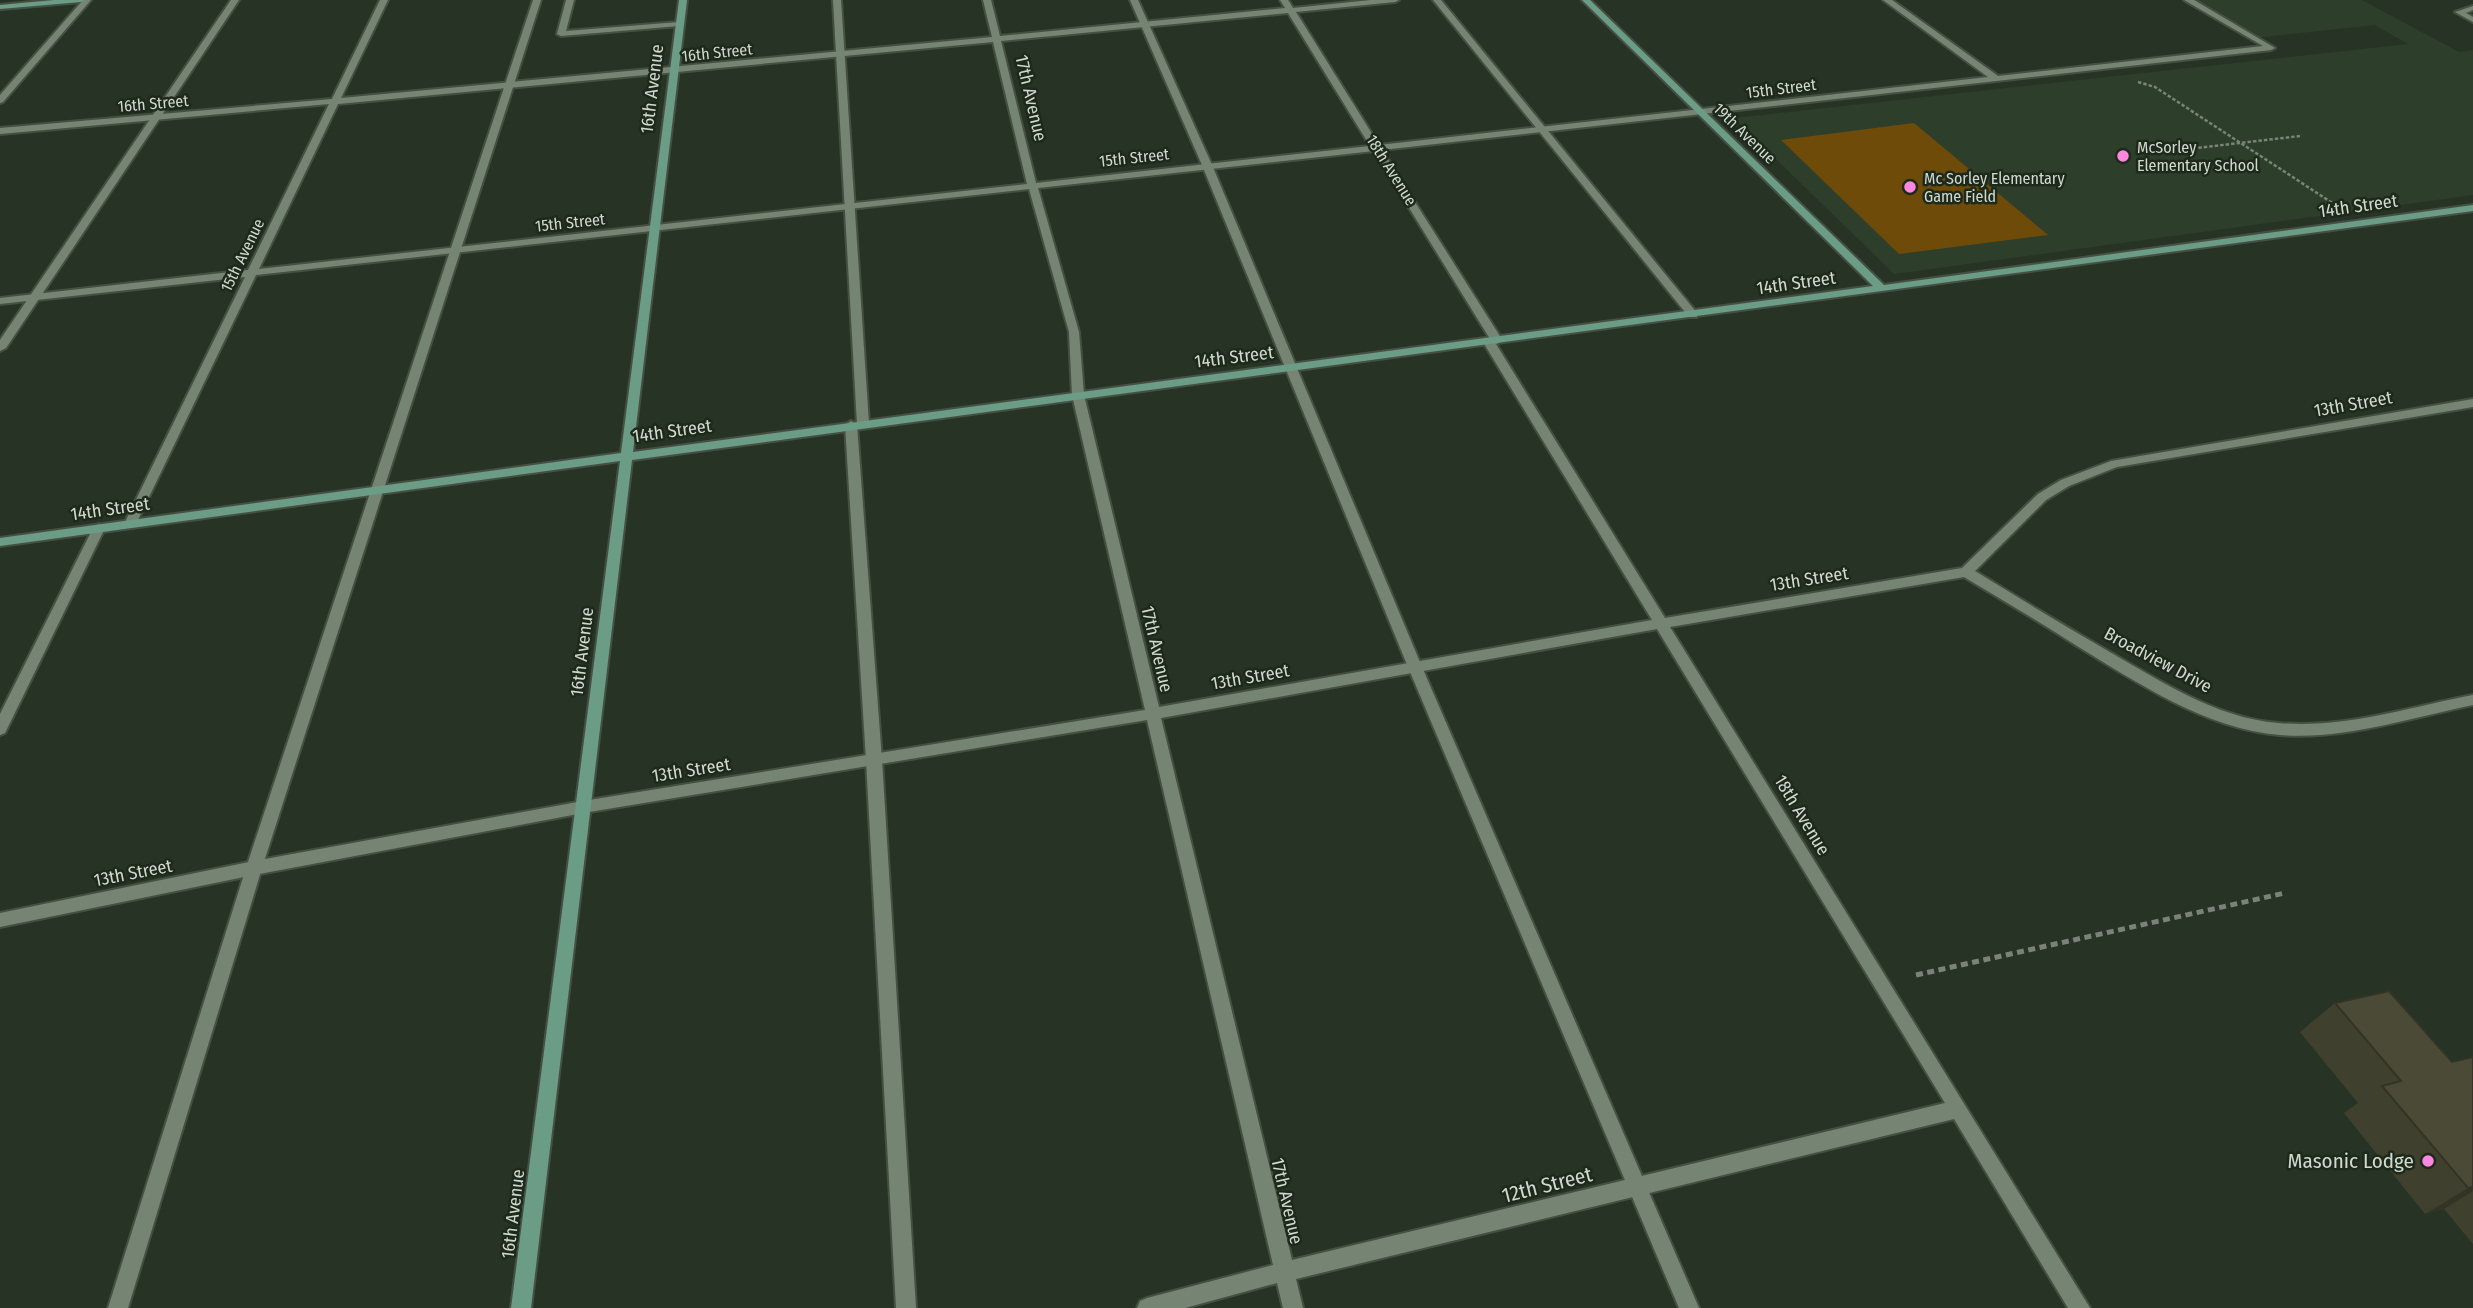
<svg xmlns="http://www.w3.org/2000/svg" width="2473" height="1308" font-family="'Fira Sans Condensed',sans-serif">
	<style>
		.built { fill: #2d3f2a }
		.green { fill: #6f4b0a }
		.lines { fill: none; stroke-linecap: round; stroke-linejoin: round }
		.lane-casing { stroke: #455043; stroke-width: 4 }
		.street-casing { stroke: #455043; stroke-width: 4 }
		.secondary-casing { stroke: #455043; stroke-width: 4 }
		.path-far1 { stroke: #798377; stroke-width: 2.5; stroke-dasharray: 3.5 2; stroke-linecap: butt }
		.path { stroke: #798377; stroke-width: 5; stroke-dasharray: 7 4.5; stroke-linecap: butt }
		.lane { fill: #768573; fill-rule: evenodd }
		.street { fill: #768573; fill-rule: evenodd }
		.secondary { fill: #6a9c86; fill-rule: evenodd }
		.wall { fill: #40402e }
		.shaded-wall { fill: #343426 }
		.building { fill: #4a4a36; stroke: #343426; stroke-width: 2 }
		.poi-dot { fill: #fd86e1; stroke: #1d2a1b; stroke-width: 2.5 }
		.labels { text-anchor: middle; stroke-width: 5; stroke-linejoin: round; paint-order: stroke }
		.far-street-label { font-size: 16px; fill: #d1d9cf; stroke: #1d2a1b }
		.far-poi-label { font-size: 16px; fill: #d1d9cf; stroke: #1d2a1b; text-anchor: start }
		.street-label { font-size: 18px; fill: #d1d9cf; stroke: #1d2a1b }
		.near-poi-label { font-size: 21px; fill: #d1d9cf; stroke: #1d2a1b; text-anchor: end }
		.near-street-label { font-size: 21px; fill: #d1d9cf; stroke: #1d2a1b }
	</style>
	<rect width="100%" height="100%" fill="#273425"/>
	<path class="built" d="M2188 0H2362L2459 52 2473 50V195L1894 274 1734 118 2408 44 2375 25 2254 38Z"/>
	<path class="green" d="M1914 123 2048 235 1899 254 1781 140Z"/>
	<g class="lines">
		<g class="lane-casing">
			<g id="lane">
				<path d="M231 0H239L6 348 0 351V340Z"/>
				<path d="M533 0H541L262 868 128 1308H108L246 868Z"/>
				<path d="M566 0H574L566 31 679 22 683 24 679 26 561 36 557 34Z"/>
				<path d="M833 0H841L869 424 863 428 857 424Z"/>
				<path d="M1130 0H1138L1212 165 1422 667 1699 1308H1679L1408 667 1202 165Z"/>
				<path d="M1433 0H1441L1697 313V317H1689Z"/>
				<path d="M2473 6V10L2466 13 2473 17V22L2455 12Z"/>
				<path d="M851 421 857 425 882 760 916 1308H896L866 760 845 425Z"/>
			</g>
		</g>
		<g class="street-casing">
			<g id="street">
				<path d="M83 0H91L3 102 0 103V95Z"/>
				<path d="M380 0H388L341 98 992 37 983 0H991L1000 36 1285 8 1280 0H1288L1293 8 1371 0H1399L1395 2 1296 12 1379 145 1988 77 1883 0H1892L1998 76 2263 46 2184 0H2194L2275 48 2271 50 1382 150 1503 341 1496 344 1665 618 1962 568 2038 494 2061 480 2111 461 2473 399V407L2117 467 2069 486 2046 500 1975 571C2017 597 2060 623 2103 648 2157 679 2215 718 2278 723 2343 729 2410 707 2473 695V705C2410 718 2344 740 2280 735 2206 729 2138 683 2077 646 2040 622 2002 600 1964 577L1670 627 2090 1308H2068L1954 1119 1296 1279 1303 1308H1283L1277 1283 1185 1308H1137L1140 1301 1147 1298 1273 1265 1147 720 583 813 254 875 0 927V913L254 861 583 801 1145 710 1072 395 1069 332 1029 189 256 275 136 524 135 527H125L124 524 245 277 0 304V298L248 270 329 104 0 134V128L332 99ZM1288 13 1370 146 1036 183 1001 41ZM993 42 1027 184 259 269 338 104ZM1374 151 1490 339 1483 342 1652 620 1159 707 1084 395 1079 332 1038 188ZM1657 629 1945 1103 1292 1260 1161 718Z"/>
				<path d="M99 524 105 528 7 729 5 733 0 735V714L93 528Z"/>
			</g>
		</g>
		<g class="secondary-casing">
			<g id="secondary">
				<path d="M54 0H85L81 2 0 9V5Z"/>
				<path d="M679 0H687L633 452 1873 286 1582 0H1590L1884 285 2473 205V211L632 460 531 1308H511L620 461 0 546V538L621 453Z"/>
			</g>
		</g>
		<g class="path-far1">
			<path d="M2138 82 2155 87 2340 208"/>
			<path d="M2171 151 2300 136"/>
		</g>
		<path class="path" d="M1916 975 2285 893"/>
		<use href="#lane" class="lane"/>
		<use href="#street" class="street"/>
		<use href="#secondary" class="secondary"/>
	</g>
	<path class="wall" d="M2335 1003 2452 1062 2473 1057V1244L2444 1209 2425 1214 2344 1113 2358 1103 2300 1032Z"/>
	<path class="shaded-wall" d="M2473 1187V1191L2444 1209 2425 1214 2468 1188Z"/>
	<path class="building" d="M2389 991 2452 1062 2473 1057V1187L2468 1188 2382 1086 2401 1081 2335 1003Z"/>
	<g class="poi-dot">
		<circle cx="2123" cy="156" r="7"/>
		<circle cx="1910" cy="187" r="7"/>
		<circle cx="2428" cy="1161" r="7"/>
	</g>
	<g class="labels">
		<g class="far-street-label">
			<text transform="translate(717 52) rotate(-6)" y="6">16th Street</text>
			<text transform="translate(1781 88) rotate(-7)" y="6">15th Street</text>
			<text transform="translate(153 103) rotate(-5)" y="6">16th Street</text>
			<text transform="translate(1745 133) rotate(44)" y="6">19th Avenue</text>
			<text transform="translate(1134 157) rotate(-6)" y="6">15th Street</text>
			<text transform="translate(1392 170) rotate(58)" y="6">18th Avenue</text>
			<text transform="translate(570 222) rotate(-6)" y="6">15th Street</text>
			<text transform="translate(242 255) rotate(-64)" y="6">15th Avenue</text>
		</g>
		<g class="far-poi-label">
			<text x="2137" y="153">McSorley<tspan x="2137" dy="18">Elementary School</tspan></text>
			<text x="1924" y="184">Mc Sorley Elementary<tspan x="1924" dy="18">Game Field</tspan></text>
		</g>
		<g class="street-label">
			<text transform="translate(652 89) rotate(-83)" y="6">16th Avenue</text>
			<text transform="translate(1031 98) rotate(77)" y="6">17th Avenue</text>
			<text transform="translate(2358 206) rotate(-8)" y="6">14th Street</text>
			<text transform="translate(1796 283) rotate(-8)" y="6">14th Street</text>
			<text transform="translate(1234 357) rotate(-7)" y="6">14th Street</text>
			<text transform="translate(2353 404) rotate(-10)" y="6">13th Street</text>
			<text transform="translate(672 431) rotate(-8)" y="6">14th Street</text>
			<text transform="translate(110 509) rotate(-8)" y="6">14th Street</text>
			<text transform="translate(1809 579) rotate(-9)" y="6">13th Street</text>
			<text transform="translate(1157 649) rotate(77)" y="6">17th Avenue</text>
			<text transform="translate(582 652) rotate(-83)" y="6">16th Avenue</text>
			<text transform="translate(2158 660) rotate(28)" y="6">Broadview Drive</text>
			<text transform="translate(1250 677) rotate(-10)" y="6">13th Street</text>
			<text transform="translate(691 770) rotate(-9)" y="6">13th Street</text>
			<text transform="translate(1802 815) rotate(59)" y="6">18th Avenue</text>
			<text transform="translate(133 873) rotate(-11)" y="6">13th Street</text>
			<text transform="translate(1287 1201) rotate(77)" y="6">17th Avenue</text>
			<text transform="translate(513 1214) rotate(-83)" y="6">16th Avenue</text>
		</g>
		<g class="near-poi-label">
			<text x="2414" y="1168">Masonic Lodge</text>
		</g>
		<g class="near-street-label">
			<text transform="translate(1547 1185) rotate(-14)" y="7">12th Street</text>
		</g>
	</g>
</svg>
